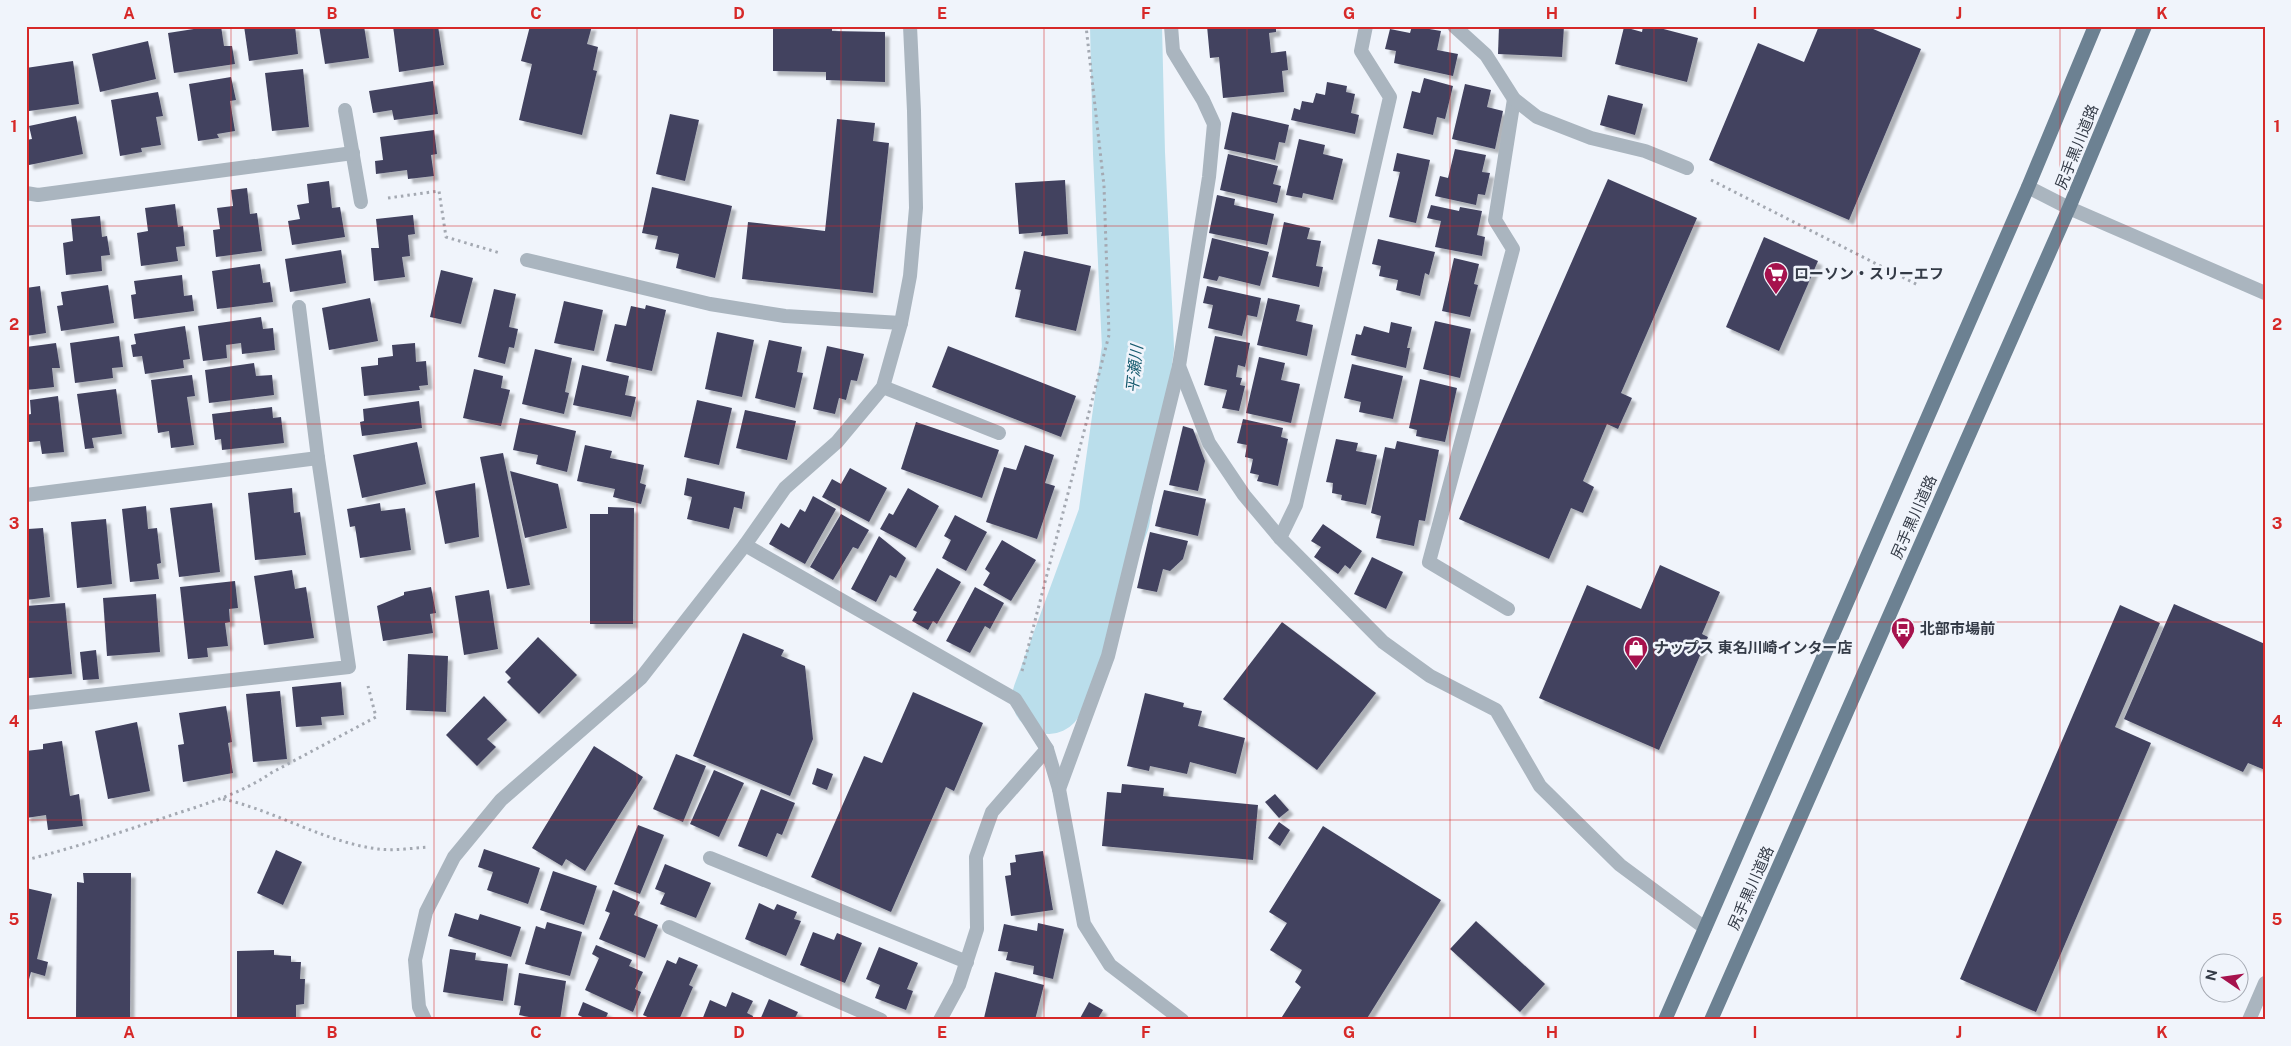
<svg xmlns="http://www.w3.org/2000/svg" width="2291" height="1046" font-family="'Public Sans','Noto Sans JP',sans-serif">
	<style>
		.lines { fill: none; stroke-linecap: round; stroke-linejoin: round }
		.river { stroke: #badeeb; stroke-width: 72 }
		.building { fill: #42425f; filter: url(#shadow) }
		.path { stroke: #a4a9b2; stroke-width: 3; stroke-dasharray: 2.5 4; stroke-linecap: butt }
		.service { stroke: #aab5bf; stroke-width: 14 }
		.minor { stroke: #aab5bf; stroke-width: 14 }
		.primary { stroke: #6c8192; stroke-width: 14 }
		.grid { fill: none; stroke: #d62828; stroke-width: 1; stroke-opacity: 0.55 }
		.labels { text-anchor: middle; stroke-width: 5; stroke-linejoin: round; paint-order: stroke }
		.street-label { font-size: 15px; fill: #343b47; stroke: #f0f4fb }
		.poi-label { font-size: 15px; font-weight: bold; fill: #343b47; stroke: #f0f4fb; text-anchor: start }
		.water-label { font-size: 16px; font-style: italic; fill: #175b6f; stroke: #f0f4fb }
		.neatline { fill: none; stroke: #d62828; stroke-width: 2 }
		.grid-label { font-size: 16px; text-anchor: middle; font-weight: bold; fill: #d62828 }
	</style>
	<defs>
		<filter id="shadow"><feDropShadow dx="4.5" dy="4.5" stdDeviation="1" flood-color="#0004"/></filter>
	</defs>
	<rect width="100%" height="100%" fill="#f0f4fb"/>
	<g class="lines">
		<path class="river" d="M1048 698 1114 518 1138 348 1129 153 1126 26"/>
	</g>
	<g class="building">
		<path d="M213 26H221L224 46H232L235 64 174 73 168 33Z"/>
		<path d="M244 26H295L298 54 249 61Z"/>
		<path d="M319 26H364L369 58 325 64Z"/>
		<path d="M393 26H438L444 65 399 72Z"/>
		<path d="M530 26H592L587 44 598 47 593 70 597 71 582 135 519 120 532 64 521 61Z"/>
		<path d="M773 26H832V31L885 32V82L826 80V72L773 71Z"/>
		<path d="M1207 26H1276V32L1269 33 1271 53 1286 51 1288 70 1282 71 1284 92 1223 98 1219 57 1210 58Z"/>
		<path d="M1412 26 1441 31 1437 50 1458 54 1453 76 1394 63 1396 51 1385 49 1390 29 1410 33Z"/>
		<path d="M1499 26H1564L1562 57 1498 54Z"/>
		<path d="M1643 26H1652L1698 38 1687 82 1615 64 1624 27 1642 32Z"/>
		<path d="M1819 26H1866L1921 49 1849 220 1709 160 1758 43 1804 62Z"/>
		<path d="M148 41 156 79 100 92 92 54Z"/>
		<path d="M73 61 79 104 29 111 28 105H26V68Z"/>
		<path d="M303 69 309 127 272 131 265 73Z"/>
		<path d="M231 77 236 100 230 101 235 131 217 134 219 138 198 141 189 84Z"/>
		<path d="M1424 78 1453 86 1445 119 1437 117 1433 135 1403 128 1412 91 1420 93Z"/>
		<path d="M433 81 438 114 394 120 392 110 373 113 369 91Z"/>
		<path d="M1327 82 1347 86 1346 92 1355 94 1351 113 1359 115 1355 134 1291 120 1294 108 1300 110 1302 101 1313 103 1316 93 1325 95Z"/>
		<path d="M1465 84 1491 90 1487 107 1503 111 1495 149 1452 139Z"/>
		<path d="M158 92 163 116 156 117 161 145 141 148 142 152 120 156 111 100Z"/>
		<path d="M1608 95 1643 104 1635 135 1600 125Z"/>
		<path d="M1232 112 1289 125 1285 143 1279 142 1275 160 1224 149Z"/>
		<path d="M670 114 699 120 685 181 656 174Z"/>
		<path d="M76 116 83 154 29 165 26 148V140L32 139 29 126Z"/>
		<path d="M837 119 875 123 873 141 889 143 873 293 742 279 748 222 825 231Z"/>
		<path d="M434 130 437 154 431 155 434 176 408 179 407 170 376 174 375 161 383 160 380 137Z"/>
		<path d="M1299 139 1325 145 1323 154 1343 159 1333 200 1303 193 1302 198 1286 195Z"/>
		<path d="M1455 149 1486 155 1482 172 1490 173 1485 195 1478 194 1476 205 1435 196 1440 176 1448 178Z"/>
		<path d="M1397 153 1430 160 1416 223 1389 217 1400 172 1393 171Z"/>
		<path d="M1228 154 1278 166 1273 184 1281 186 1277 203 1220 190Z"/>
		<path d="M1608 179 1697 218 1621 393 1632 398 1618 429 1607 424 1583 481 1594 487 1583 513 1571 508 1549 559 1459 519Z"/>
		<path d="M1065 180 1068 234 1041 236 1042 232 1019 234 1015 183Z"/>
		<path d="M329 181 332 208 340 207 345 237 292 245 288 221 300 219 297 205 309 203 307 184Z"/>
		<path d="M652 187 732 206 715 278 676 268 679 254 655 249 658 236 642 233Z"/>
		<path d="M247 188 250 214 257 213 262 251 216 257 213 230 220 229 217 208 233 206 231 190Z"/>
		<path d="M1217 195 1235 199 1234 205 1274 214 1267 245 1209 233Z"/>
		<path d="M175 204 178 227 183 226 185 246 176 247 178 261 141 266 137 233 148 231 145 208Z"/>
		<path d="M1431 205 1459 211 1460 207 1482 211 1477 235 1485 237 1482 256 1435 247 1441 221 1427 218Z"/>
		<path d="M413 215 415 234 408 235 410 256 402 257 405 277 374 281 371 248H379L376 219Z"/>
		<path d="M100 216 102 237 107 236 110 255 101 256 102 271 66 275 63 243 73 241 71 219Z"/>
		<path d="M1284 222 1310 228 1307 239 1321 241 1316 266 1323 267 1319 287 1272 277Z"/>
		<path d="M1764 237 1818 261 1779 351 1726 327Z"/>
		<path d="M1212 238 1269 252 1260 286 1219 276 1217 281 1203 278Z"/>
		<path d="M1378 239 1435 252 1429 275 1425 273 1420 296 1396 290 1398 280 1379 276 1381 266 1372 264Z"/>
		<path d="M341 250 346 283 290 292 285 259Z"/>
		<path d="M1024 251 1091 266 1076 331 1015 317 1021 290 1015 289Z"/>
		<path d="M1454 258 1479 264 1474 284 1478 285 1470 317 1442 311Z"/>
		<path d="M260 264 263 283 270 282 273 302 217 309 212 271Z"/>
		<path d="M441 270 473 278 461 324 430 317Z"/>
		<path d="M182 275 184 296 192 295 194 311 134 319 131 295 136 294 134 281Z"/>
		<path d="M108 285 114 323 61 331 57 306 63 305 61 292Z"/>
		<path d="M40 286 46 333 26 336V288Z"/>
		<path d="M1207 286 1261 298 1257 317 1247 315 1242 336 1208 328 1213 305 1203 303Z"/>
		<path d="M494 289 516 294 509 327 518 329 514 348 509 347 505 364 478 357Z"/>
		<path d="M370 298 378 341 329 350 322 308Z"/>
		<path d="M1268 298 1300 305 1296 321 1313 325 1307 356 1257 345Z"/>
		<path d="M564 301 603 310 594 351 554 343Z"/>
		<path d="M646 305 666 310 652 371 606 361 615 324 626 326 631 306 645 309Z"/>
		<path d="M261 317 263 329 273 328 275 350 242 354 241 343 226 345 227 358 203 361 198 326Z"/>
		<path d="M1435 321 1471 329 1460 378 1423 369Z"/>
		<path d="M1391 322 1412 327 1407 348H1410L1406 368 1351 355 1356 334 1361 335 1364 326 1389 333Z"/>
		<path d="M185 326 190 359 183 360 184 368 145 374 142 356 133 357 131 345 136 344 134 334Z"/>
		<path d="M717 332 754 340 742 397 705 389Z"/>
		<path d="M119 336 123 367 112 368 113 378 75 383 70 343Z"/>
		<path d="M1215 336 1250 343 1245 367 1238 365 1236 377 1242 378 1240 385 1245 386 1239 411 1222 408 1227 390 1204 385Z"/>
		<path d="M769 340 802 347 797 372 803 373 795 408 755 398Z"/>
		<path d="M56 343 60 368H52L54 387 26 390V347Z"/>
		<path d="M415 343 416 362 426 361 428 385 419 386 420 390 364 396 361 367 378 365V358L393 356 392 345Z"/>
		<path d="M827 346 864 354 857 381 851 380 846 400 839 398 835 414 813 409Z"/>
		<path d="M948 346 1076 396 1061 437 932 387Z"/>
		<path d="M535 349 572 358 565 392 569 393 564 414 522 404Z"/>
		<path d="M1259 357 1285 363 1281 380 1300 384 1291 423 1246 413Z"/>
		<path d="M254 363 256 376 272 375 274 395 209 403 205 370Z"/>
		<path d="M1352 364 1403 376 1393 419 1359 412 1361 402 1344 398Z"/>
		<path d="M582 365 629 376 625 395 636 397 631 417 573 405Z"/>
		<path d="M474 369 503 376 501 388 510 390 501 426 463 418Z"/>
		<path d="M192 375 195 396 187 397 194 445 171 448 169 431 158 433 151 380Z"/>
		<path d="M1420 379 1457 388 1445 442 1416 436 1417 430 1409 428Z"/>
		<path d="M116 389 122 434 92 438 94 448 85 449 77 394Z"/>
		<path d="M58 396 64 452 42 454 40 441 29 442 26 415 31 414 30 400Z"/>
		<path d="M697 400 732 408 719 465 684 457Z"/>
		<path d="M419 401 422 428 362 436 360 422 364 421 363 409Z"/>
		<path d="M272 407 273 418 281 417 284 443 222 450 221 439 215 440 212 414Z"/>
		<path d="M745 410 796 421 787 460 736 448Z"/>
		<path d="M520 418 576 431 567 472 536 464 538 455 513 450Z"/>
		<path d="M1243 419 1283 428 1281 437 1288 439 1278 486 1257 481 1259 475 1250 473 1253 459 1245 457 1247 445 1237 443Z"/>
		<path d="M916 422 999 450 982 498 901 469Z"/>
		<path d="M1183 426 1193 429 1205 461 1198 491 1169 485Z"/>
		<path d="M1336 439 1358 443 1356 451 1377 455 1366 505 1341 500 1342 495 1332 493 1333 483 1326 482Z"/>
		<path d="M1397 441 1439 450 1425 521 1419 520 1414 546 1376 538 1381 516 1371 513 1385 447 1395 449Z"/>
		<path d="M417 442 426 484 362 498 353 455Z"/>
		<path d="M585 445 612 451 610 458 644 465 640 483 646 485 641 504 613 497 615 489 577 481Z"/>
		<path d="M1025 445 1054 455 1045 483 1055 486 1037 539 986 522 1004 467 1016 470Z"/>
		<path d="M503 453 530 585 507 589 480 457Z"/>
		<path d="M850 468 887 488 869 522 822 497 832 479 841 484Z"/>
		<path d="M510 471 558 484 567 528 525 538Z"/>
		<path d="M687 478 745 492 742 509 734 507 729 529 687 519 692 497 684 495Z"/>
		<path d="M475 483 479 537 445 544 435 491Z"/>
		<path d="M292 488 294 513 300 512 306 555 255 560 248 493Z"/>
		<path d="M908 488 939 506 916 548 880 529 889 513 893 515Z"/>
		<path d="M1164 490 1206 499 1198 536 1155 526Z"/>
		<path d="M813 496 836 509 805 564 769 544 781 523 789 528 800 509 805 512Z"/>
		<path d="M212 503 220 572 179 577 170 508Z"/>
		<path d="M380 503 381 511 405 508 411 550 360 558 355 526 350 527 347 509Z"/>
		<path d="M146 506 148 529 157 528 161 563 157 564 159 579 130 582 122 509Z"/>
		<path d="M608 507 634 508 633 624H590V514H608Z"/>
		<path d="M841 514 869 530 858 549 853 547 833 580 810 567Z"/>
		<path d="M955 515 987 532 966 571 942 558 951 540 944 536Z"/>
		<path d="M106 519 112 584 77 588 71 522Z"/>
		<path d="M1323 524 1362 551 1350 569 1345 565 1338 574 1314 557 1321 547 1311 541Z"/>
		<path d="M26 526 28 529 43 528 50 597 26 600Z"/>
		<path d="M1150 532 1188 541 1183 559 1170 571 1163 569 1157 592 1137 588Z"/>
		<path d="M879 536 906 558 896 578 890 575 876 602 851 589Z"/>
		<path d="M1002 540 1036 560 1011 601 983 585 990 573 985 569Z"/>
		<path d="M1372 557 1403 572 1386 609 1354 594Z"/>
		<path d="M1660 565 1720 592 1702 634 1708 637 1659 750 1539 698 1587 585 1641 609Z"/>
		<path d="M937 568 961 582 937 624 933 621 928 630 912 621 917 612 913 610Z"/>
		<path d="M292 570 295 589 306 587 314 638 264 645 254 576Z"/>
		<path d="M235 581 238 608 229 609 230 622 225 623 228 646 207 648 208 657 188 659 180 587Z"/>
		<path d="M431 587 436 613 430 614 433 633 383 641 377 606 404 595V592Z"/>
		<path d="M975 587 1004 603 990 629 985 626 970 653 946 641Z"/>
		<path d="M489 590 498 649 464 655 455 596Z"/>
		<path d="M156 594 160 652 107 656 103 598Z"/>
		<path d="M65 603 72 674 29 678 26 648V606Z"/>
		<path d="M2174 604 2265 644V770L2248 763 2243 772 2124 719Z"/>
		<path d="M2120 605 2160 623 2115 727 2151 743 2036 1012 1960 979Z"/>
		<path d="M1282 622 1376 693 1317 770 1223 699Z"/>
		<path d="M743 633 784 650 781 656 805 666 813 739 790 796 693 756Z"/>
		<path d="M538 637 577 675 539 714 507 682 511 678 505 672Z"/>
		<path d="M96 650 99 679 83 680 80 652Z"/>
		<path d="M408 654 448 656 446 712 406 710Z"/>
		<path d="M341 682 344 715 321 717 322 725 296 727 292 687Z"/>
		<path d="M280 691 287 759 253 762 246 694Z"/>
		<path d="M913 692 983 723 954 791 946 787 891 912 811 877 864 756 882 763Z"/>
		<path d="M1145 693 1184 703 1183 707 1202 711 1198 726 1245 738 1236 774 1190 762 1187 774 1150 766 1149 771 1127 766Z"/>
		<path d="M484 696 507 720 487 739 496 747 477 766 446 735Z"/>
		<path d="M226 706 232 742 228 743 233 773 183 782 178 745 184 744 179 713Z"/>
		<path d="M137 722 150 791 108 799 95 731Z"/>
		<path d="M62 741 70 796 79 794 83 826 48 830 46 815 26 818V751L43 749V744Z"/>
		<path d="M594 746 643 777 585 871 566 859 562 866 532 848Z"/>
		<path d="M676 754 706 766 683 822 653 809Z"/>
		<path d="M817 768 833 774 827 790 812 784Z"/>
		<path d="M714 770 744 783 719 837 690 824Z"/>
		<path d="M1122 784 1164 788 1163 796 1258 805 1253 860 1102 846 1107 792 1121 793Z"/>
		<path d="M761 789 795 803 782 835 777 833 767 857 738 846Z"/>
		<path d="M1275 794 1289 810 1279 818 1265 802Z"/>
		<path d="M1279 822 1290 830 1280 846 1268 838Z"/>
		<path d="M638 825 664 835 640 894 614 884Z"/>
		<path d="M1323 826 1441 900 1366 1020H1280L1301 987 1295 982 1302 970 1270 950 1287 923 1269 912Z"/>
		<path d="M484 849 540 868 528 904 487 890 493 872 478 867Z"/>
		<path d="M276 850 302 862 283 905 257 893Z"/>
		<path d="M1043 851 1053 910 1011 916 1005 876 1011 875 1010 863 1016 862 1015 855Z"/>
		<path d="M665 864 711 883 696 918 660 904 665 893 655 889Z"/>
		<path d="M553 871 597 886 584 925 540 910Z"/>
		<path d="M83 873H131L130 1020H76L77 882 84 883Z"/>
		<path d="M26 888 52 894 37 959 48 962 45 976 31 972 28 983 26 982Z"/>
		<path d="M613 890 640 902 634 915 658 925 645 958 599 939 610 913 605 911Z"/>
		<path d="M759 903 774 910 777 904 797 912 794 919 801 921 786 956 745 939Z"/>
		<path d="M455 913 478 920 480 914 521 927 511 957 448 936Z"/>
		<path d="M1476 921 1545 984 1520 1012 1450 949Z"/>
		<path d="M547 922 582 932 570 976 525 964 536 926 545 929Z"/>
		<path d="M1038 923 1064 929 1053 979 1033 974 1034 966 1006 960 1008 952 998 951 1004 924 1037 931Z"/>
		<path d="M813 932 834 940 837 933 862 943 845 983 800 965Z"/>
		<path d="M596 945 632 960 629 966 643 972 635 989 641 992 633 1012 585 990 599 958 592 954Z"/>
		<path d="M879 947 918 963 907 989 913 991 906 1010 875 998 880 985 866 979Z"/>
		<path d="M450 949 476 953 475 960 508 964 503 1001 443 992Z"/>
		<path d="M274 950V955L291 956V962H301L300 979H305L304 1004 296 1005V1020H237V951Z"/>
		<path d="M679 957 698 965 689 985 693 987 679 1020H654L643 1015 667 960 676 964Z"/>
		<path d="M995 972 1044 985 1035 1020H992L984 1018Z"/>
		<path d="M519 973 566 981 560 1020H544L519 1015 521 1006 514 1005Z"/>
		<path d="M732 992 753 1001 747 1013 753 1016 752 1020H702L710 1000 726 1007Z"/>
		<path d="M769 999 798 1012 794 1020H760Z"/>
		<path d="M583 1002 608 1013 605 1020H589L578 1015Z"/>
		<path d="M1089 1002 1103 1010 1097 1020H1079Z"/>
	</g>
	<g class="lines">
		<g class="path">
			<path d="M1711 180 1918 285"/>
			<path d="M388 198 439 191 446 237 500 253"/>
			<path d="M1022 671 1109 335 1104 186 1086 26"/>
			<path d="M223 799C276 811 324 842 378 849 394 851 413 848 429 847"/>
			<path d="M26 860C73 848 119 833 166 817 202 805 239 795 271 773L376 717 368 686"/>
		</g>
		<g class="service">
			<path d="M345 110 361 202"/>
			<path d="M2028 187 2069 208 2265 293"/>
			<path d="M883 387 999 433"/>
			<path d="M1508 609 1429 562 1513 249 1495 220 1514 99"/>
			<path d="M710 858 967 962"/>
			<path d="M669 927 881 1020"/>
			<path d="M2249 1020 2265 983"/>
		</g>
		<g class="minor">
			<path d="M1454 26 1486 55 1514 99 1537 117 1591 138 1645 151 1687 168"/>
			<path d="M26 193 38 195 353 153"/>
			<path d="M527 260 710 304 785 316 901 323"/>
			<path d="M1179 366 1209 443 1244 495 1280 538 1383 642 1430 676 1496 710 1540 786 1620 865 1705 928"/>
			<path d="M26 495 318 458"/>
			<path d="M1280 538 1296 505 1390 97 1361 51 1366 26"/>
			<path d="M745 545 1015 699 1047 749 1059 789 1084 924 1110 965 1182 1020"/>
			<path d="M26 703 349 667 318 458 299 307"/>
			<path d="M1059 789 1108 656 1179 366 1209 177 1214 124 1203 100 1173 51 1171 26"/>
			<path d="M425 1020 419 1007 415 960 426 912 454 857 501 800 641 678 745 545 785 488 837 442 883 387 901 323 910 276 916 208 914 111 910 26"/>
			<path d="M940 1020 959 985 977 929 976 857 992 812 1047 749"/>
		</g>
		<g class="primary">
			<path d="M1665 1020 2028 187 2095 26"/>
			<path d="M1711 1020 2069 208 2145 26"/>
		</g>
	</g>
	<path class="grid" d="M231 26V1020M434 26V1020M637 26V1020M841 26V1020M1044 26V1020M1247 26V1020M1450 26V1020M1654 26V1020M1857 26V1020M2060 26V1020M26 226H2265M26 424H2265M26 622H2265M26 820H2265"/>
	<defs>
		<g id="supermarket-pin" transform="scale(1.25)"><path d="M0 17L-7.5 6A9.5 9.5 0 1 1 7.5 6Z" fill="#a6124d" stroke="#f0f4fb"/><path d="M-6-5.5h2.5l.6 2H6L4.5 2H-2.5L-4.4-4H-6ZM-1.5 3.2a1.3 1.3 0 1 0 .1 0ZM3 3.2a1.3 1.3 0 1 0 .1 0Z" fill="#fff"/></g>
		<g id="bus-pin" transform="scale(1.25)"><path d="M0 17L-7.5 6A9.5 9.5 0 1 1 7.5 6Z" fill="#a6124d" stroke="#f0f4fb"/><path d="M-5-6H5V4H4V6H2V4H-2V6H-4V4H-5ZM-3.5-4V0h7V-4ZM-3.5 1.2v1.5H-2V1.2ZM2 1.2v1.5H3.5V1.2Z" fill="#fff"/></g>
		<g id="shop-pin" transform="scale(1.25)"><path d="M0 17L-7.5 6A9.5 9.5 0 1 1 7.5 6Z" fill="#a6124d" stroke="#f0f4fb"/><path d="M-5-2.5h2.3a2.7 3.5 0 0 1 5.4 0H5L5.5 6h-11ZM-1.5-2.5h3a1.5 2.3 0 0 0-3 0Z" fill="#fff"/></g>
	</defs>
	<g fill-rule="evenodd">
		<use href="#supermarket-pin" x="1776" y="274"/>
		<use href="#bus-pin" x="1903" y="629"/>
		<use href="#shop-pin" x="1636" y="648"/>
	</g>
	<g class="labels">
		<g class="street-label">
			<text transform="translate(2077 147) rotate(-68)" y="5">尻手黒川道路</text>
			<text transform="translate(1914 517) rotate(-66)" y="5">尻手黒川道路</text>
			<text transform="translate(1751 888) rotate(-66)" y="5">尻手黒川道路</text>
		</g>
		<g class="poi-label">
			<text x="1794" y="279">ローソン・スリーエフ</text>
			<text x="1920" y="634">北部市場前</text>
			<text x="1654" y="653">ナップス 東名川崎インター店</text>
		</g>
		<g class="water-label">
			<text transform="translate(1134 369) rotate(-84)" y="6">平瀬川</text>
		</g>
	</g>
	<rect width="2291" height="1046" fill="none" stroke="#f0f4fb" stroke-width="55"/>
	<g transform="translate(2224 978) rotate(283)"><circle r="24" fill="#f0f4fb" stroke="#a5aab3"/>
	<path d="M0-4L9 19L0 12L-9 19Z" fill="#a6124d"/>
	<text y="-8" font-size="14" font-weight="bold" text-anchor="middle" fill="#343b47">N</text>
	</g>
	<rect x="28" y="28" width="2236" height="990" class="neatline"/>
	<g class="grid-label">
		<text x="129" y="19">A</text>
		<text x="332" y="19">B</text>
		<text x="536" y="19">C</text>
		<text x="739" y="19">D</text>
		<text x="942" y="19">E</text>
		<text x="1146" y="19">F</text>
		<text x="1349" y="19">G</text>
		<text x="1552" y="19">H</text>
		<text x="1755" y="19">I</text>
		<text x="1959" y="19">J</text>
		<text x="2162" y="19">K</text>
		<text x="14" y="132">1</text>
		<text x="2277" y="132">1</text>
		<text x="14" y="330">2</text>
		<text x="2277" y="330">2</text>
		<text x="14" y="529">3</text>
		<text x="2277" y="529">3</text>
		<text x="14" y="727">4</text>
		<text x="2277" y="727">4</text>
		<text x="14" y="925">5</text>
		<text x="2277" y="925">5</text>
		<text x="129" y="1038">A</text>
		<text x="332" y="1038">B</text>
		<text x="536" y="1038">C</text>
		<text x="739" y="1038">D</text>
		<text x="942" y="1038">E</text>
		<text x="1146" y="1038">F</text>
		<text x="1349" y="1038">G</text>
		<text x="1552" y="1038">H</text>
		<text x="1755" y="1038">I</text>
		<text x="1959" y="1038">J</text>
		<text x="2162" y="1038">K</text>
	</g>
</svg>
